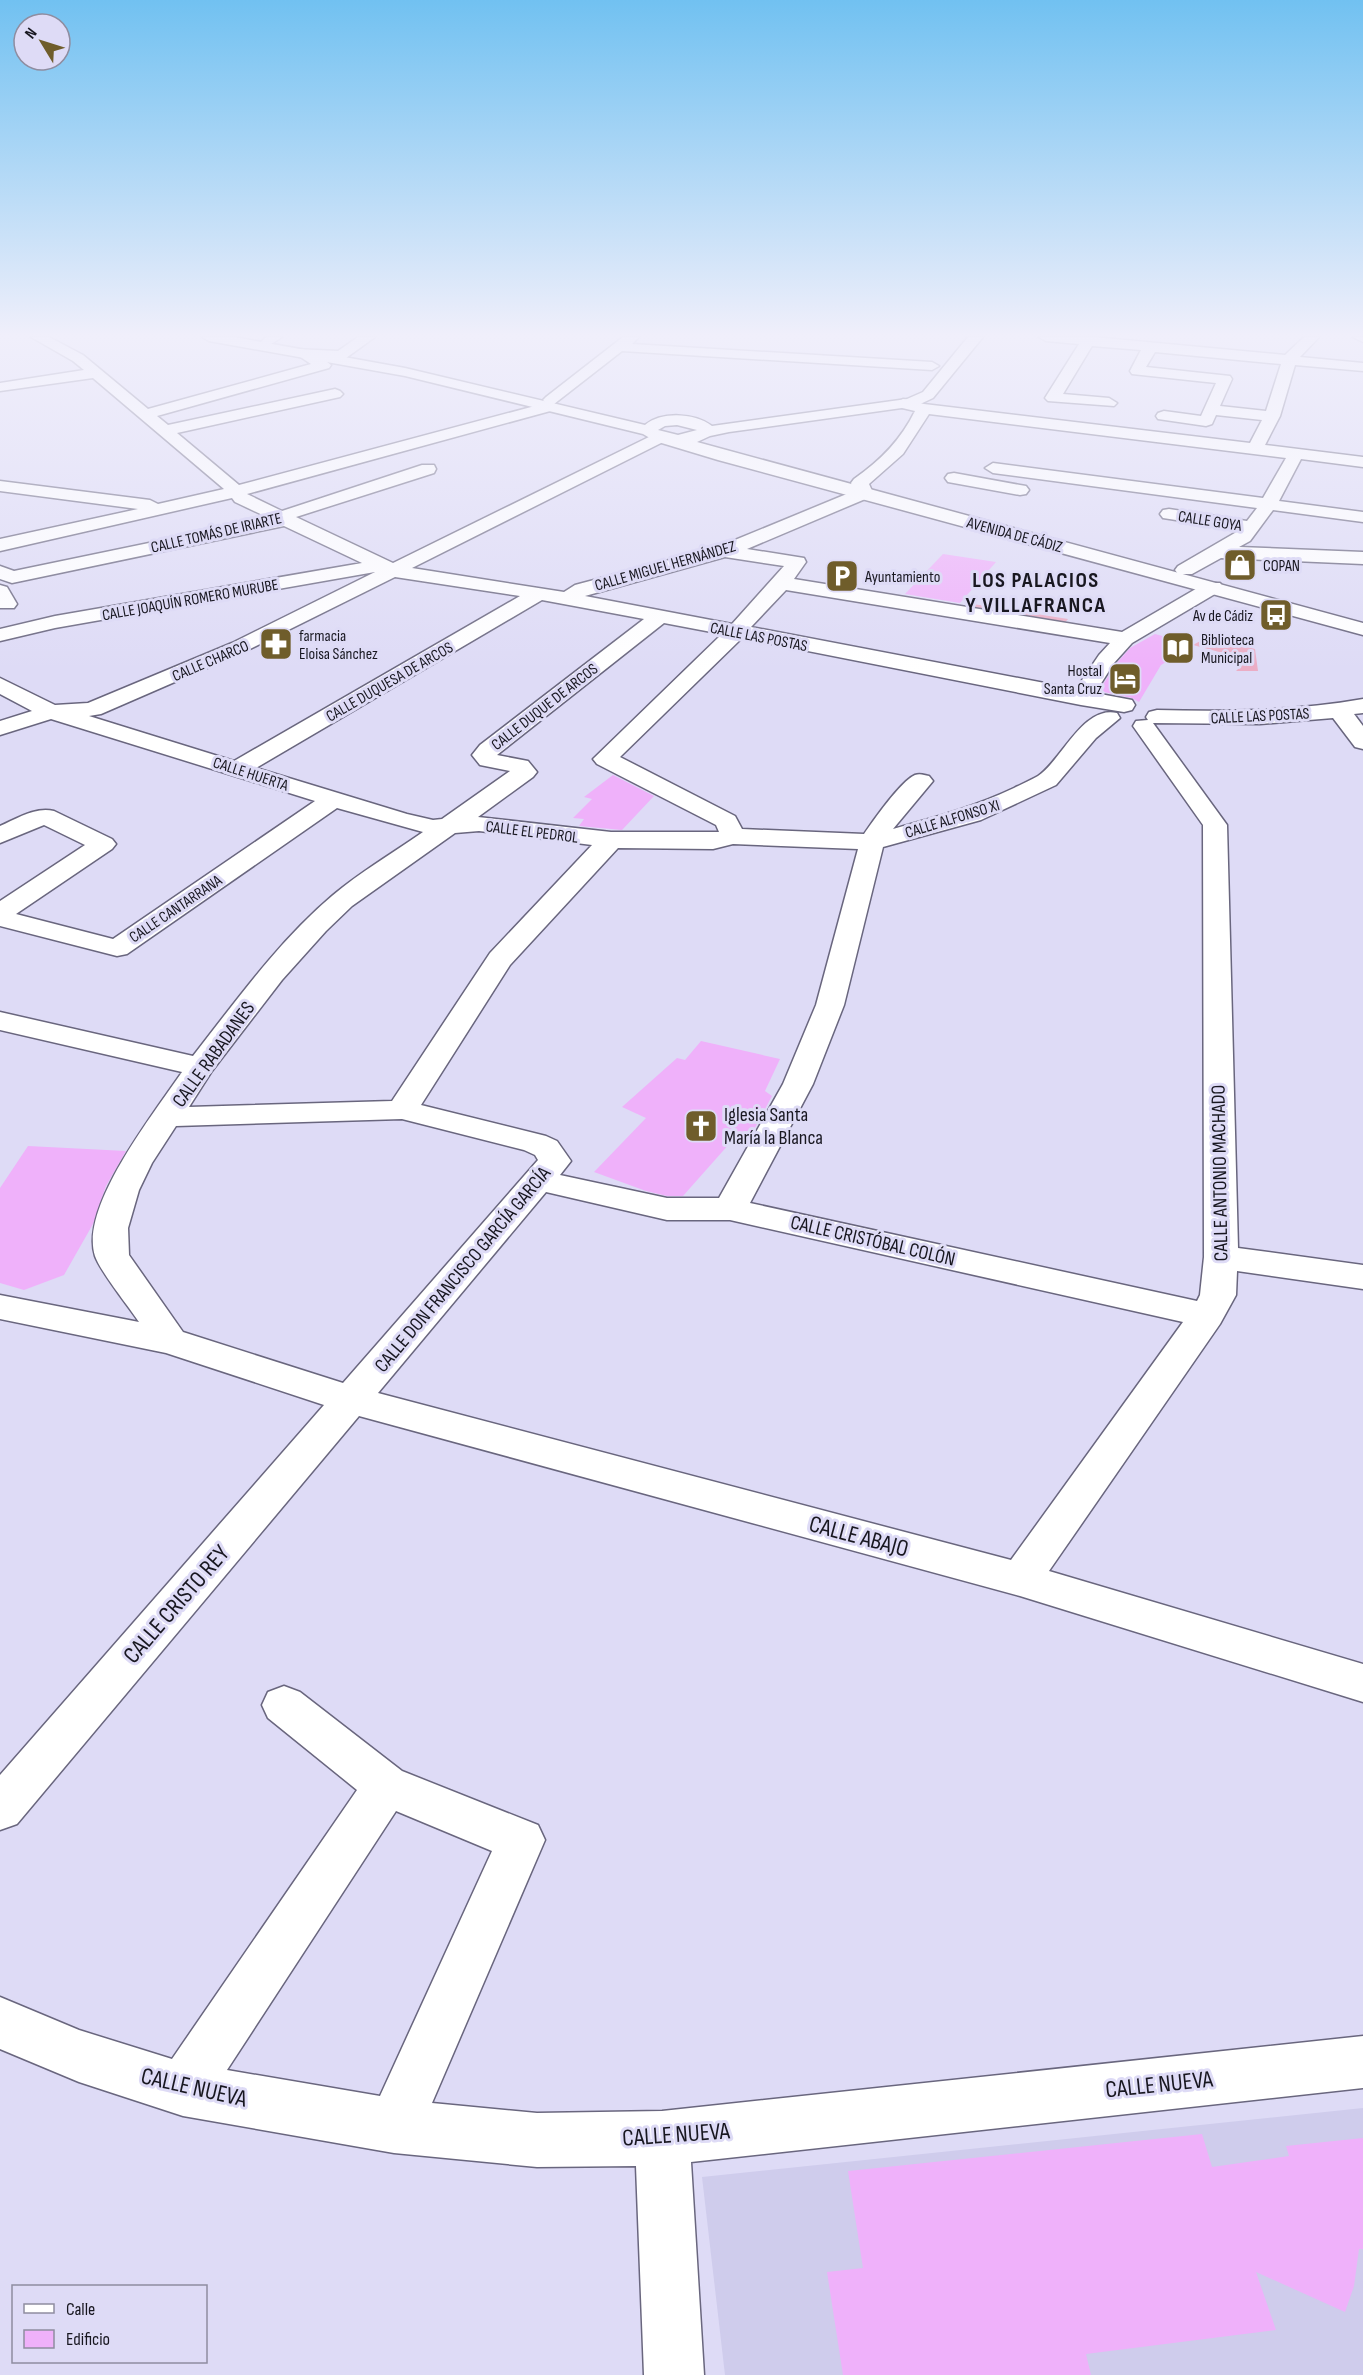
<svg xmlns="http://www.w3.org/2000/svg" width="1363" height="2375" font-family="'Sofia Sans Condensed',sans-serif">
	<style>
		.built { fill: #cfccec }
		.green { fill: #ebadc5 }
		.building { fill: #efb1fa }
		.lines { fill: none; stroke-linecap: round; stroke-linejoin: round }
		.street-casing { stroke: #69667e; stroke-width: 3 }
		.secondary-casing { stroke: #69667e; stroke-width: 3 }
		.street { fill: #fff; fill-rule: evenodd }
		.secondary { fill: #fff; fill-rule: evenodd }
		.labels { text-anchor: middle; stroke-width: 6; stroke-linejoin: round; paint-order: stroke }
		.far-street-label { font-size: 16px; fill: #181720; stroke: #dedbf6 }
		.far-poi-label { font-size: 16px; fill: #181720; stroke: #dedbf6; text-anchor: start }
		.street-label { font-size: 20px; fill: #181720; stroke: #dedbf6 }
		.poi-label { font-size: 20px; fill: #181720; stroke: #dedbf6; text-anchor: start }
		.far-district-label { font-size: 22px; font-weight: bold; letter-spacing: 1.5px; fill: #181720; stroke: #dedbf6 }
		.near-street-label { font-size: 24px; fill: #181720; stroke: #dedbf6 }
	</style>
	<rect width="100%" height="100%" fill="#dedbf6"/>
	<path class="built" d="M1363 2108V2375H725L702 2177Z"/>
	<g class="green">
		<path d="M973 604 1068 619 1063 625 968 609Z"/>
		<path d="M1202 640 1223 645 1228 642 1255 649 1258 671H1236L1242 665 1214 659 1223 653 1193 645Z"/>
	</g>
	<g class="building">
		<path d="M943 554 996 562 960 603 905 594Z"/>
		<path d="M1155 634 1195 645 1161 665 1139 702 1132 698 1099 691 1116 664 1130 648Z"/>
		<path d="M613 775 654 796 622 830 579 826 584 819 573 818 592 799 584 797Z"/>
		<path d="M701 1041 780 1059 765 1091 772 1096 750 1137 738 1134 683 1196H667L646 1191 594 1172 646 1118 622 1107 677 1058 685 1060Z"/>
		<path d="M28 1146 126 1151 106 1186 93 1224 64 1275 24 1290 0 1283V1188Z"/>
		<path d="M1202 2134 1212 2167 1289 2156 1286 2146 1363 2138V2249H1359L1354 2286 1345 2312 1256 2272 1276 2330 1086 2354 1091 2375H843L827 2272 863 2268 848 2171Z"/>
	</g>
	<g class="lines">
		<g class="street-casing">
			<g id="street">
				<path d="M31 337H49L83 355 148 409 311 364 293 352 295 349 338 351 358 337H375L346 358H322L331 365 329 368 157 416 168 425 335 389 340 391 343 394 340 397 177 433 239 485 546 403 543 400 546 397 623 337H639L632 344 932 362 939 366 932 370 622 351 554 404 557 407 554 410 247 494 282 511 422 465H434L436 469 434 473 296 517 393 563 655 434H667L669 437 667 440 412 568 564 592 575 585 718 547 854 491 851 483 854 479C880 461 901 440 915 411L898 407 895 404 903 399 924 404 1250 443 1262 420 1216 415 1212 424 1206 426 1158 419 1156 416 1158 413 1164 411 1201 416 1216 383 1132 374 1130 371 1141 350 1092 346 1063 394 1109 398 1117 403 1114 406 1048 401 1045 398 1079 344 1046 341 1039 337H1093L1285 355 1304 337H1319L1300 357 1363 363V371L1295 365 1280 416 1265 445 1363 457V467L1301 459 1279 501 1363 512V522L1273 510 1250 541 1239 547 1363 552V564L1221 558 1192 574H1178L1175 570 1178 566 1240 530 1163 518 1160 514 1163 510 1169 509 1247 521 1257 508 993 473 985 468 993 463 1263 498 1286 458 929 414 903 454 869 484 873 493 870 497 747 549 804 558 806 562 794 579 1122 632 1206 583H1220L1223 587 1220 591 1132 643 1114 663 1095 693 1132 700 1135 705 1132 710 1124 712 1081 705 742 638 620 757 735 816 742 829 864 834C873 821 901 781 915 775 920 773 924 775 929 776L933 781 893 829C935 817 974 807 1014 788 1022 784 1031 780 1038 776 1062 760 1083 705 1117 713L1120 718 1096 738 1056 785 981 820 883 847 844 1005 813 1084 750 1203 1197 1301 1200 1295 1204 1257 1203 825 1133 726 1136 721 1148 720 1146 717 1149 712 1157 710C1226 712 1295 711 1363 699V713L1354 714 1363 726V749L1355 747 1333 718 1260 724 1153 723 1227 825 1238 1248 1363 1265V1289L1237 1271 1236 1295 1220 1324 1049 1571 1363 1664V1702L1020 1596 359 1416 17 1824 0 1830V1775L324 1405 166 1353 0 1319V1295L139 1322C129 1307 100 1271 95 1256 79 1207 155 1112 182 1072L0 1030V1012L193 1056C236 1001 278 942 332 896 360 872 393 853 423 832L337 808 127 954 117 956 0 926V901L85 845 44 825 0 843V826C16 819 36 806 54 811L112 839 116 844 112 849 16 914 113 939 315 801 51 719 0 735V721L32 711 0 694V678L55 705 88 703 232 643 375 572 55 628 0 641V629L55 616 362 563 284 526 12 583 0 579V566L14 571 269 518 235 502 232 498 0 551V539L138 509 0 491V481L150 500 158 504 224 489 93 378 0 391V383L84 370 73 361ZM1155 352 1281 364 1266 411 1220 406 1232 379 1230 376 1146 367ZM725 557 784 566 732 624 585 596ZM395 577 520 596 234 761 89 716 101 714 246 651ZM786 590 1110 643 1099 655 1076 689 751 627ZM542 600 644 619 480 745 472 755 480 765 510 771 442 819 433 820 407 814 256 768ZM664 623 722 634 593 759 597 764 716 825 719 832H611L478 817 533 777 537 772 528 761 497 755ZM479 831 592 845 490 953 392 1101 189 1107 212 1071 282 980 326 931 352 906 455 833ZM733 844 858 849 816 1005 783 1084 719 1198H667L560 1175 571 1161 557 1141 546 1136 421 1105 510 965 618 848 713 849ZM402 1119 524 1150 535 1155 538 1160 343 1383 183 1332 129 1255 128 1228 139 1190 152 1163 176 1126ZM546 1192 667 1220H730L1183 1322 1011 1560 378 1393Z"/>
				<path d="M266 337H282L268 346 261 342Z"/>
				<path d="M1353 337H1363V342Z"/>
				<path d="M954 473 1020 485 1026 486 1029 490 1026 494 1020 495 948 482 945 478 948 474Z"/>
				<path d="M0 585 7 587 17 604 14 608H0Z"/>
				<path d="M284 1686 300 1692 402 1771 538 1825 545 1840 432 2103 537 2113 662 2111 1363 2036V2088L691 2162 704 2375H644L636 2166 537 2167 394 2153 183 2116 79 2082 0 2049V1997L79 2030 172 2059 357 1790 268 1718 262 1705 268 1692ZM396 1811 492 1851 380 2096 227 2070Z"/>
			</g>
		</g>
		<g class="secondary-casing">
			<path id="secondary" d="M202 337H234L405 368 645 425C662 411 695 413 712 426L907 399 923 392 968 337H983L933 398 916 406 729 432 710 436 697 442 1363 623V635L718 460 655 441 643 434 405 376 209 341ZM677 425 697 430 678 435 658 430 665 426Z"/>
		</g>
		<use href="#street" class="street"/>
		<use href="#secondary" class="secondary"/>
	</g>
	<linearGradient id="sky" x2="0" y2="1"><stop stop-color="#71c1f1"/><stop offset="0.5" stop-color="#f0effb"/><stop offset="1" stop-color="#f0effb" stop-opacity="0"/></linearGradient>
	<rect width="1363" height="670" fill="url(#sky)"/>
	<defs>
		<g id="shop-square" transform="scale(1.725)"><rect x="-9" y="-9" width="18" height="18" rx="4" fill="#6f5d2b" stroke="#dedbf6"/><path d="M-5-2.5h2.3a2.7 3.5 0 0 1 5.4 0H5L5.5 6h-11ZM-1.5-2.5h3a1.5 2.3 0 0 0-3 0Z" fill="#fff"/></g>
		<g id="parking-square" transform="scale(1.725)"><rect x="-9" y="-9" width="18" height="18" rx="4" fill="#6f5d2b" stroke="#dedbf6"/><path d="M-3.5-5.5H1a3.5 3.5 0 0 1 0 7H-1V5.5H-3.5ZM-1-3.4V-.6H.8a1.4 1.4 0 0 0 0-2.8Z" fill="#fff"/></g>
		<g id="bus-square" transform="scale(1.725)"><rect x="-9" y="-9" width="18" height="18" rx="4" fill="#6f5d2b" stroke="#dedbf6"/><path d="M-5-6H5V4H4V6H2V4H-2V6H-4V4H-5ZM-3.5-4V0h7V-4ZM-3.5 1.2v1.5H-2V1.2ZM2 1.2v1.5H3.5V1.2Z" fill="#fff"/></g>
		<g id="pharmacy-square" transform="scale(1.725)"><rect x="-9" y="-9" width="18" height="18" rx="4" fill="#6f5d2b" stroke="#dedbf6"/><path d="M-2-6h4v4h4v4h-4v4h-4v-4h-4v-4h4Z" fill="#fff"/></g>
		<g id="library-square" transform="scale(1.725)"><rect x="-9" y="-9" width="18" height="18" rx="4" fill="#6f5d2b" stroke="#dedbf6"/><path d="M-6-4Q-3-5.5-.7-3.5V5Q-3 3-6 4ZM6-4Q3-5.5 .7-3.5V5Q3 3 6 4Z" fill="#fff"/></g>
		<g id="hotel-square" transform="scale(1.725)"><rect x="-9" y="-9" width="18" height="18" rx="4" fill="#6f5d2b" stroke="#dedbf6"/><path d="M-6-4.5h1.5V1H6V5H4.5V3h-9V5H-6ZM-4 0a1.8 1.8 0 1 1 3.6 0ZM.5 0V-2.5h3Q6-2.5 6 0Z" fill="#fff"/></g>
		<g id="church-square" transform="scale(1.725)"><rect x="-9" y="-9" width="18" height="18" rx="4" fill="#6f5d2b" stroke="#dedbf6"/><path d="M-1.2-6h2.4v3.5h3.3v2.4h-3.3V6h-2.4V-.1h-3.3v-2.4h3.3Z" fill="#fff"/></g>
	</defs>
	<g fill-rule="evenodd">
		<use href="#shop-square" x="1240" y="565"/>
		<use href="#parking-square" x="842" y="576"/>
		<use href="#bus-square" x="1276" y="615"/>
		<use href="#pharmacy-square" x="276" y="644"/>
		<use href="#library-square" x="1178" y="648"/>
		<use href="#hotel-square" x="1125" y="679"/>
		<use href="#church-square" x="701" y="1126"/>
	</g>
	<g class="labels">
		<g class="far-street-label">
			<text transform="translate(1210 520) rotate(9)" y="6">CALLE GOYA</text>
			<text transform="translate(216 532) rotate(-13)" y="6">CALLE TOMÁS DE IRIARTE</text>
			<text transform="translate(1015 534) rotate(15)" y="6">AVENIDA DE CÁDIZ</text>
			<text transform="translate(665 565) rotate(-16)" y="6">CALLE MIGUEL HERNÁNDEZ</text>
			<text transform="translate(190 599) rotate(-10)" y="6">CALLE JOAQUÍN ROMERO MURUBE</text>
			<text transform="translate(759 636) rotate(11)" y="6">CALLE LAS POSTAS</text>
			<text transform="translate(210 660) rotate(-23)" y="6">CALLE CHARCO</text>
			<text transform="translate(389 681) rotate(-30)" y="6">CALLE DUQUESA DE ARCOS</text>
			<text transform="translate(544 706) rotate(-38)" y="6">CALLE DUQUE DE ARCOS</text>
			<text transform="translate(1260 715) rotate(-3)" y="6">CALLE LAS POSTAS</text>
			<text transform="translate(251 773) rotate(18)" y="6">CALLE HUERTA</text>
			<text transform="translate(952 818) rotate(-17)" y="6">CALLE ALFONSO XI</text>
			<text transform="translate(532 831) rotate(7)" y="6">CALLE EL PEDROL</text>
			<text transform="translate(175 908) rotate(-34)" y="6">CALLE CANTARRANA</text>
		</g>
		<g class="far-poi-label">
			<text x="1263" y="571">COPAN</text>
			<text x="865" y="582">Ayuntamiento</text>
			<text x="1253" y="621" text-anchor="end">Av de Cádiz</text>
			<text x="299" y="641">farmacia<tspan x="299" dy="18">Eloisa Sánchez</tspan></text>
			<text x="1201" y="645">Biblioteca<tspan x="1201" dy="18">Municipal</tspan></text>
			<text x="1102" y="676" text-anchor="end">Hostal<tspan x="1102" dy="18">Santa Cruz</tspan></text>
		</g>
		<g class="street-label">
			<text transform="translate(213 1054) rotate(-54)" y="7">CALLE RABADANES</text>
			<text transform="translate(1219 1173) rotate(-91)" y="7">CALLE ANTONIO MACHADO</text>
			<text transform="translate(873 1240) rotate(13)" y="7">CALLE CRISTÓBAL COLÓN</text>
			<text transform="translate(462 1269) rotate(-50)" y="7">CALLE DON FRANCISCO GARCÍA GARCÍA</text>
		</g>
		<g class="poi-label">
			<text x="724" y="1121">Iglesia Santa<tspan x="724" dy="23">María la Blanca</tspan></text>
		</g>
		<g class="far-district-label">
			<text x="1036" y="587">LOS PALACIOS<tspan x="1036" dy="25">Y VILLAFRANCA</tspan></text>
		</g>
		<g class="near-street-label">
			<text transform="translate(859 1536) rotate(15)" y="8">CALLE ABAJO</text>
			<text transform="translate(176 1604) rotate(-49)" y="8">CALLE CRISTO REY</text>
			<text transform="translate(1159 2084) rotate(-6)" y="8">CALLE NUEVA</text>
			<text transform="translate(194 2087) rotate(13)" y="8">CALLE NUEVA</text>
			<text transform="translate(676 2134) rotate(-4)" y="8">CALLE NUEVA</text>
		</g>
	</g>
	<rect x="12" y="2285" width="195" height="78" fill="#dedbf6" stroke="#8f8da0" stroke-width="1.5"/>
	<rect x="24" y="2304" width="30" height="9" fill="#ffffff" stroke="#8f8da0" stroke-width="1.5"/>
	<text x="66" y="2315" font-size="18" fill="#181720">Calle</text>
	<rect x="24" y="2330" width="30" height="18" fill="#efb1fa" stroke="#8f8da0" stroke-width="1.5"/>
	<text x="66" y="2345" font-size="18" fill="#181720">Edificio</text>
	<g transform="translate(42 42) rotate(308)"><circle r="28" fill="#dedbf6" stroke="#8f8da0" stroke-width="1.5"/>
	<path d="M0-4.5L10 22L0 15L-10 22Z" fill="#6f5d2b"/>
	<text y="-9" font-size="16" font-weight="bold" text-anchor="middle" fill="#181720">N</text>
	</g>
</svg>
